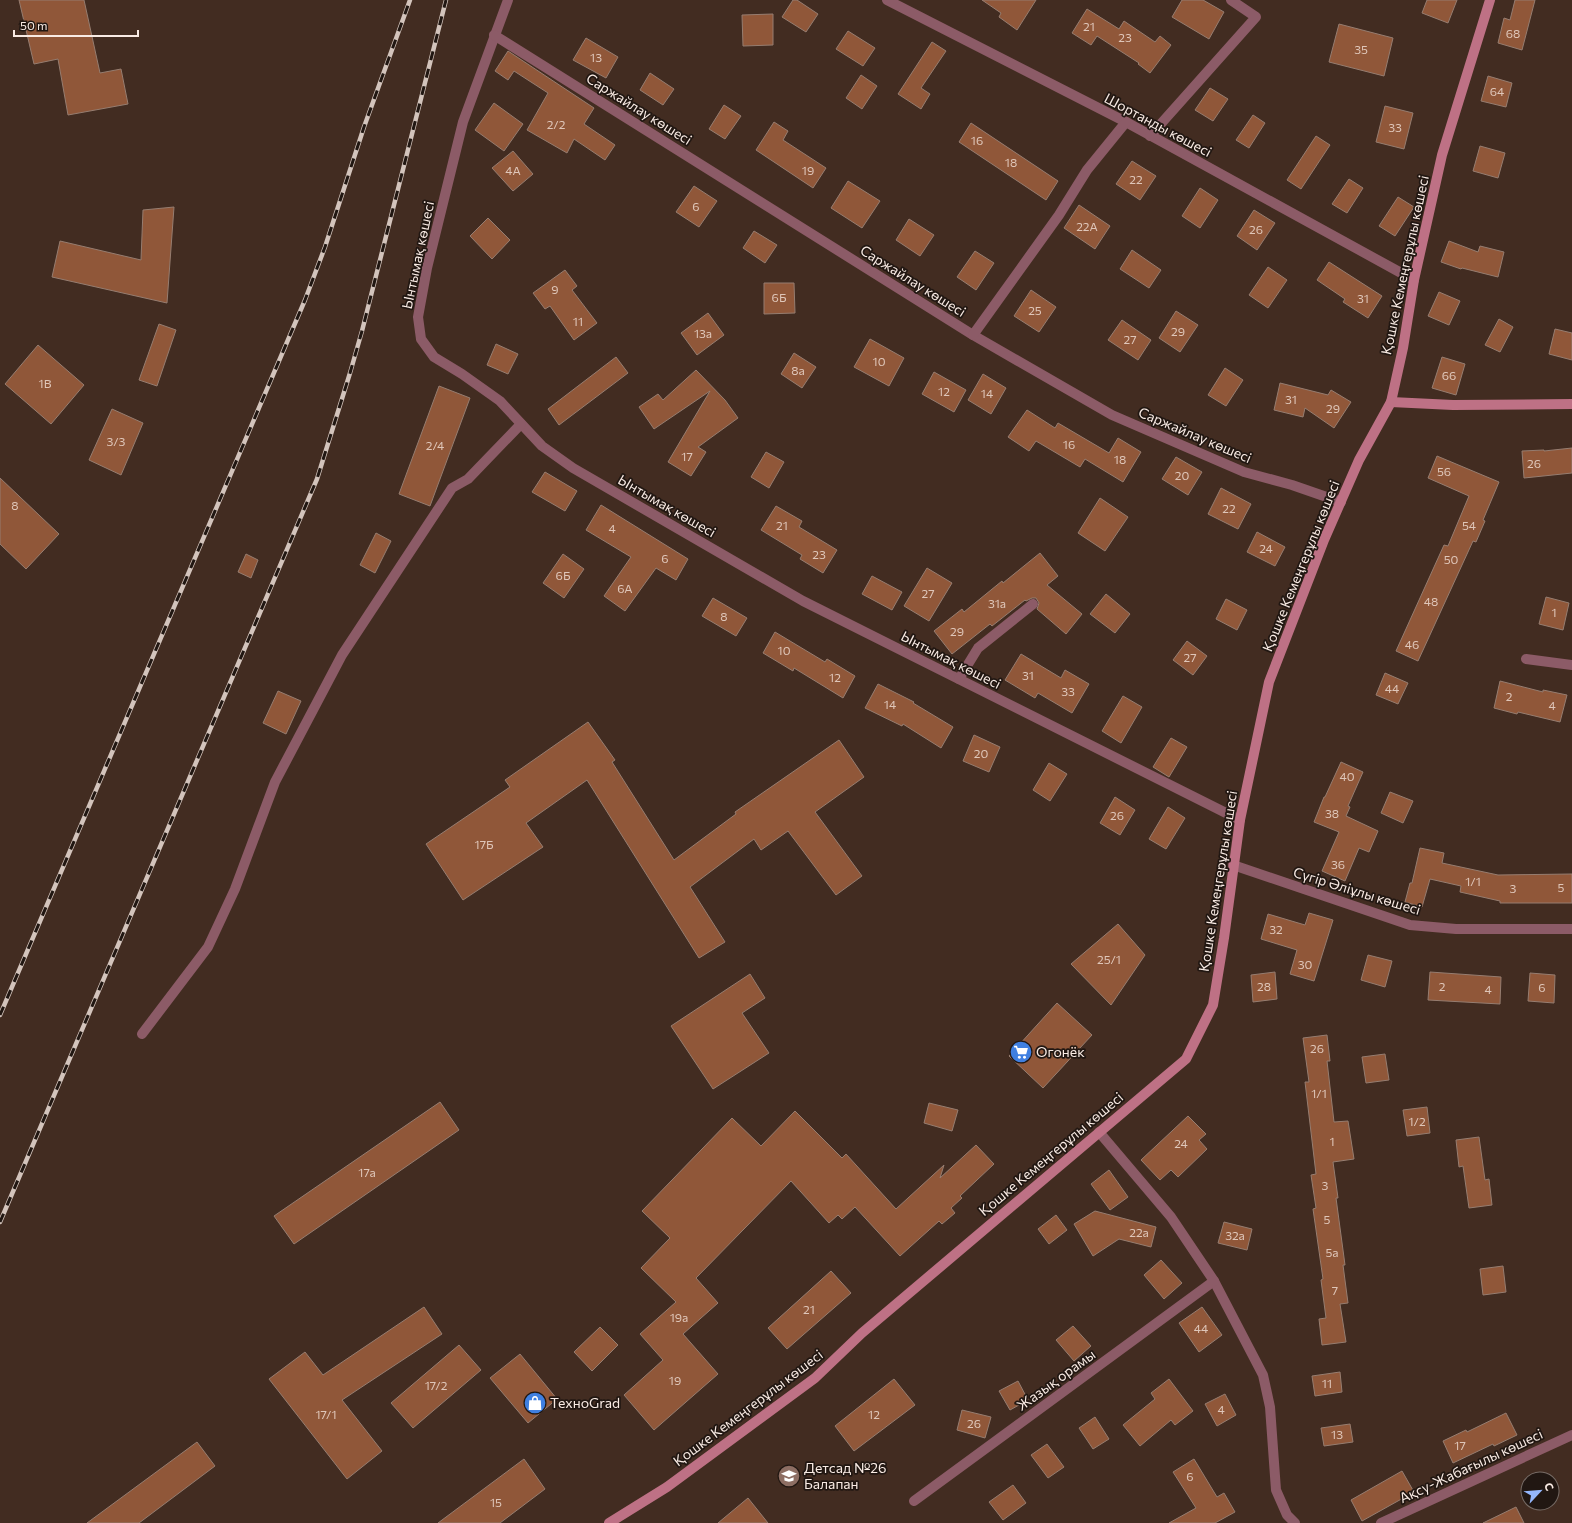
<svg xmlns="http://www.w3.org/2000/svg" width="1572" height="1523" font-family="Commissioner,sans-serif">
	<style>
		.building { fill: #905739; stroke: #967d70 }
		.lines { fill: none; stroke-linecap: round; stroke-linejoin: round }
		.street { stroke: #8c5b67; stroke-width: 10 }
		.secondary { stroke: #be7185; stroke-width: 10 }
		.rail-casing { stroke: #d3c4bc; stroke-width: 4.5 }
		.rail { stroke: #211712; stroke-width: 3; stroke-dasharray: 9; stroke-linecap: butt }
		.labels { text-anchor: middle; stroke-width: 3.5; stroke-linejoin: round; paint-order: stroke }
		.number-label { font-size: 12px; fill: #dfc6b9 }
		.street-label { font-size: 14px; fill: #f9ebe4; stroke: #211712 }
		.poi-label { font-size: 14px; fill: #f9ebe4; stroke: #211712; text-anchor: start }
	</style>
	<rect width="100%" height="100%" fill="#422c21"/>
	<g class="building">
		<path d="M19 0H84L100 73 121 69 128 104 68 115 58 59 34 64Z"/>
		<path d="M793 0H797L818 14 806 32 782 17Z"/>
		<path d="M982 0H1036L1017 30 999 17 1001 13Z"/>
		<path d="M1182 0H1203L1224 12 1209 39 1172 17Z"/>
		<path d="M1427 0H1457L1448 23 1422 13Z"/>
		<path d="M1515 0H1535L1522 50 1498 43 1504 18 1510 20Z"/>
		<path d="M1087 9 1119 29 1124 21 1155 42 1160 36 1171 45 1150 73 1138 64 1139 63 1097 36 1091 45 1072 33Z"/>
		<path d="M773 14V45L743 46 742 15Z"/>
		<path d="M1339 24 1393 38 1384 76 1329 62Z"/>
		<path d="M848 31 875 48 863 66 836 49Z"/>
		<path d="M586 38 618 57 606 78 573 60Z"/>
		<path d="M932 42 946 51 921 88 930 94 921 109 898 94Z"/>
		<path d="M508 51 594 108 584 124 615 145 605 160 574 139 567 153 527 130 548 93 514 71 508 80 495 71Z"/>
		<path d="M650 73 674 89 663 105 640 90Z"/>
		<path d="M861 75 877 86 862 109 846 98Z"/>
		<path d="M1488 76 1512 83 1506 107 1481 101Z"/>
		<path d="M1210 88 1228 99 1213 121 1195 110Z"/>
		<path d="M494 103 523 124 504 151 475 130Z"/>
		<path d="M724 105 741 116 725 139 709 129Z"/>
		<path d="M1385 106 1413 113 1404 149 1376 142Z"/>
		<path d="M1253 115 1265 123 1249 148 1236 140Z"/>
		<path d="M774 122 788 131 783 140 826 168 813 188 756 150Z"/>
		<path d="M971 123 1058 181 1046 200 959 142Z"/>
		<path d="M1316 136 1330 145 1301 189 1287 180Z"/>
		<path d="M1480 146 1505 153 1498 178 1473 171Z"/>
		<path d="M513 151 533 174 513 191 492 168Z"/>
		<path d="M1132 161 1156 176 1140 200 1116 184Z"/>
		<path d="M1349 179 1363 188 1347 213 1332 204Z"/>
		<path d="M848 181 880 201 862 228 831 208Z"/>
		<path d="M694 186 717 201 699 227 676 212Z"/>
		<path d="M1200 188 1218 200 1200 228 1182 216Z"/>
		<path d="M1398 197 1414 207 1395 236 1379 226Z"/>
		<path d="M1079 205 1110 226 1095 249 1064 228Z"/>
		<path d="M174 207 167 303 52 277 60 241 141 260 143 210Z"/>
		<path d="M1254 210 1275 223 1257 250 1237 236Z"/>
		<path d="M488 218 510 240 492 259 470 236Z"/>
		<path d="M909 219 934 235 920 256 896 240Z"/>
		<path d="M754 231 777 245 765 263 743 248Z"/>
		<path d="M1449 241 1478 252 1480 246 1504 252 1498 277 1462 268 1461 269 1441 262Z"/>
		<path d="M1132 250 1161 270 1149 288 1120 269Z"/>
		<path d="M975 251 994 263 976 290 957 277Z"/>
		<path d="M1329 262 1382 296 1368 318 1343 302 1345 299 1317 280Z"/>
		<path d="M1268 267 1287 280 1268 308 1249 295Z"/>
		<path d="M565 270 577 286 572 290 597 323 574 340 550 306 545 309 533 293Z"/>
		<path d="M764 283H794L795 313 764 314Z"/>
		<path d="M1031 290 1056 307 1039 332 1014 316Z"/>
		<path d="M1439 292 1460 301 1449 325 1428 316Z"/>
		<path d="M1176 311 1198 325 1180 352 1159 338Z"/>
		<path d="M708 313 724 335 697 355 681 333Z"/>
		<path d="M1499 319 1513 327 1500 352 1485 345Z"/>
		<path d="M1122 320 1151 340 1138 360 1108 340Z"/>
		<path d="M159 324 176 330 157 386 139 380Z"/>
		<path d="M1555 329 1572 333V360L1549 354Z"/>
		<path d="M870 339 904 358 889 386 854 367Z"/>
		<path d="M496 344 518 354 508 374 487 365Z"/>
		<path d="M38 345 84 385 51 424 5 384Z"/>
		<path d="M794 353 816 367 802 388 781 374Z"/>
		<path d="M616 357 628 373 559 425 548 409Z"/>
		<path d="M1442 357 1465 364 1456 395 1432 388Z"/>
		<path d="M1225 368 1243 380 1226 406 1208 395Z"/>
		<path d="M696 370 725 400 738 418 698 447 706 452 691 476 668 462 710 391 654 429 639 407 658 394 663 400Z"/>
		<path d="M934 372 966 390 954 412 922 394Z"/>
		<path d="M983 374 1006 388 991 414 968 400Z"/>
		<path d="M1280 383 1328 395 1331 390 1351 402 1334 428 1305 408 1303 417 1274 410Z"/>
		<path d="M439 386 470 398 430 506 399 494Z"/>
		<path d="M112 409 143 423 121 475 89 460Z"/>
		<path d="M1027 410 1055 428 1058 423 1109 453 1118 438 1141 452 1123 482 1085 459 1080 467 1036 441 1029 451 1008 437Z"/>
		<path d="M1572 448V473L1524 478 1522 451 1544 450V451Z"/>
		<path d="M766 452 784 462 769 488 751 477Z"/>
		<path d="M1437 456 1499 482 1483 520 1485 521 1476 542 1473 541 1418 661 1396 651 1444 545 1448 546 1469 496 1428 478Z"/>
		<path d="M1176 457 1202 472 1188 495 1162 479Z"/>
		<path d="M545 472 577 491 565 511 532 492Z"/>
		<path d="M0 478 59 534 26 569 0 544Z"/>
		<path d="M1221 488 1251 504 1238 529 1208 514Z"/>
		<path d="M1100 498 1128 517 1105 551 1078 533Z"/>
		<path d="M601 505 688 559 676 580 656 568 625 611 604 596 631 557 586 530Z"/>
		<path d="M776 506 802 521 799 527 837 550 823 573 800 559 802 555 761 530Z"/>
		<path d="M1257 532 1285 547 1275 566 1247 552Z"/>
		<path d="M376 533 391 541 375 573 360 565Z"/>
		<path d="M1040 553 1058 576 1047 585 1082 614 1066 634 1037 609 1039 603 1036 598H1032L1026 601 1025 600 992 626 990 624 952 654 934 631 962 609 964 612 1002 581 1003 583Z"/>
		<path d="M246 554 258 560 251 578 238 572Z"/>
		<path d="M563 554 584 569 564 598 543 583Z"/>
		<path d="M927 568 952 583 929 621 904 606Z"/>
		<path d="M872 576 902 592 892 610 862 594Z"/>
		<path d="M1106 594 1130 614 1115 633 1090 614Z"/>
		<path d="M1546 597 1569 603 1563 630 1539 624Z"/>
		<path d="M713 598 747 618 736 636 702 616Z"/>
		<path d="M1226 599 1247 610 1237 630 1216 619Z"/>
		<path d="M775 632 825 662 827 659 855 676 843 698 794 668 793 671 763 653Z"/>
		<path d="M1187 641 1207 656 1193 675 1173 660Z"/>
		<path d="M1021 654 1061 678 1065 670 1089 684 1072 713 1038 693 1035 698 1005 680Z"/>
		<path d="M1385 673 1408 683 1398 704 1376 695Z"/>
		<path d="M1500 681 1543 692V690L1567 695 1560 722 1518 712 1517 714 1494 708Z"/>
		<path d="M878 684 914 702 913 703 953 727 941 748 903 724 902 726 865 708Z"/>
		<path d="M278 691 301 701 286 734 263 723Z"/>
		<path d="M1123 696 1142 707 1121 743 1102 731Z"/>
		<path d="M588 722 615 760 612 762 674 860 736 814 735 812 839 740 864 777 815 812 862 876 836 895 788 831 761 850 754 839 690 887 725 942 699 958 587 780 526 823 543 847 463 900 426 844 510 787 505 780Z"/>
		<path d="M974 735 1000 747 989 772 963 761Z"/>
		<path d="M1171 738 1187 747 1169 777 1153 767Z"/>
		<path d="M1341 762 1363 772 1348 806 1350 807 1346 816 1378 831 1369 852 1359 848 1345 881 1322 871 1339 832 1314 822 1324 797H1325Z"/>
		<path d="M1049 763 1067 774 1050 801 1033 790Z"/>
		<path d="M1390 792 1413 801 1403 823 1381 813Z"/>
		<path d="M1115 797 1135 810 1120 835 1100 823Z"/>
		<path d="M1168 807 1185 818 1166 849 1149 839Z"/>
		<path d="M1420 848 1444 853 1442 863 1498 875 1572 874V903H1500V901L1460 892 1461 886 1430 879 1422 907 1405 902 1410 883H1412Z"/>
		<path d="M1309 913 1333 920 1314 981 1290 974 1297 950 1261 939 1268 914 1305 925Z"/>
		<path d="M1118 924 1145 955 1111 1005 1071 964Z"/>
		<path d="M1368 955 1392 961 1385 987 1361 980Z"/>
		<path d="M1275 972 1277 999 1253 1002 1251 975Z"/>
		<path d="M1430 972 1501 977 1500 1004 1428 1000Z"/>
		<path d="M1530 973 1555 975 1554 1003 1528 1001Z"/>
		<path d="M750 974 765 998 742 1013 769 1053 713 1089 671 1026Z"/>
		<path d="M1057 1003 1092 1035 1043 1088 1009 1056Z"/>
		<path d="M1327 1035 1330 1061H1327L1334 1122 1348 1121 1354 1159 1333 1162 1338 1198H1336L1345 1265H1343L1348 1303 1340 1304 1346 1342 1322 1345 1319 1319 1326 1318 1321 1280 1323 1279 1313 1209 1316 1208 1311 1175 1316 1174 1305 1082H1309L1303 1038Z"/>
		<path d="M1385 1054 1389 1080 1366 1083 1362 1057Z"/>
		<path d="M440 1102 459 1130 294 1244 274 1216Z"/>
		<path d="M929 1103 958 1110 952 1131 924 1123Z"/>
		<path d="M1427 1107 1430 1133 1407 1136 1403 1110Z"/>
		<path d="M795 1111 842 1158 846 1154 896 1209 944 1165 940 1178 976 1145 994 1164 960 1196 962 1198 951 1208 955 1213 942 1224 939 1221 900 1256 855 1207 842 1219 838 1215 829 1223 791 1181 696 1278 718 1303 683 1334 718 1374 654 1430 624 1395 663 1360 640 1334 676 1302 641 1268 670 1238 642 1211 732 1118 761 1146Z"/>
		<path d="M1188 1116 1206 1134 1199 1140 1207 1149 1178 1177 1171 1170 1160 1180 1141 1160Z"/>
		<path d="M1479 1137 1485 1180 1489 1179 1492 1205 1469 1208 1463 1166 1459 1167 1456 1140Z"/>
		<path d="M1109 1170 1128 1197 1110 1210 1091 1184Z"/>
		<path d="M1095 1211 1156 1227 1151 1247 1119 1239 1093 1256 1074 1224Z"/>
		<path d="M1056 1215 1067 1230 1049 1244 1038 1229Z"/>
		<path d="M1224 1222 1252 1229 1247 1250 1218 1243Z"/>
		<path d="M1161 1260 1182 1283 1164 1299 1144 1275Z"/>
		<path d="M1503 1266 1506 1292 1483 1295 1480 1269Z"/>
		<path d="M831 1271 851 1293 787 1349 768 1328Z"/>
		<path d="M424 1307 442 1334 342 1400 382 1451 347 1479 269 1379 305 1352 323 1375Z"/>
		<path d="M1202 1307 1222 1335 1199 1352 1179 1323Z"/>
		<path d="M1073 1326 1091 1346 1074 1361 1056 1340Z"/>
		<path d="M600 1327 618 1345 592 1371 574 1352Z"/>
		<path d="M459 1345 481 1370 413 1428 391 1403Z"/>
		<path d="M520 1354 557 1399 528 1423 490 1378Z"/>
		<path d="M1340 1372 1342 1392 1315 1396 1312 1376Z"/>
		<path d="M894 1379 915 1405 854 1451 835 1426Z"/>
		<path d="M1169 1379 1193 1411 1175 1425 1171 1420 1140 1446 1123 1425 1155 1399 1151 1393Z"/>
		<path d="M1018 1381 1028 1400 1010 1410 999 1391Z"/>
		<path d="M1225 1394 1236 1415 1217 1426 1205 1404Z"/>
		<path d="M962 1410 991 1417 985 1438 957 1430Z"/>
		<path d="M1506 1413 1517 1435 1494 1446 1493 1444 1453 1463 1443 1441 1466 1430 1467 1432Z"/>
		<path d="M1095 1417 1109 1439 1093 1449 1079 1428Z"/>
		<path d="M1350 1424 1353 1442 1324 1446 1321 1428Z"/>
		<path d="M197 1442 215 1466 139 1523H87Z"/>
		<path d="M1047 1444 1064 1467 1048 1478 1031 1455Z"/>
		<path d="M524 1459 545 1489 500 1523H438Z"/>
		<path d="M1194 1459 1217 1497 1224 1493 1235 1512 1215 1523H1169L1196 1508 1173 1472Z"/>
		<path d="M1402 1471 1414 1492 1362 1521 1351 1500Z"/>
		<path d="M1013 1485 1026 1503 1003 1520 989 1502Z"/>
		<path d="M748 1498 768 1523H718Z"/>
		<path d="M1516 1507 1524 1523H1483Z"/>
	</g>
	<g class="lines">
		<g class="street">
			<path d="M508 0 463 122 427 268 418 317 421 339 434 357 462 374 500 401 542 446 573 468 803 601 1240 820"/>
			<path d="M887 0 1126 122 1414 280"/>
			<path d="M494 35 973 335 1112 415 1244 472 1292 485 1341 502"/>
			<path d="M1150 136 1256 17 1231 0"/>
			<path d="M973 335 1059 215 1087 170 1126 122"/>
			<path d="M1526 659 1572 665"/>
			<path d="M959 679 978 648 1033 604"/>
			<path d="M1233 865 1410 925 1456 929H1572"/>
			<path d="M142 1034 208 947 235 889 275 782 342 655 452 488 468 479 521 424"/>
			<path d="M1099 1132 1171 1217 1214 1281 1263 1375 1270 1407 1276 1490 1287 1515 1295 1523"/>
			<path d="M914 1501 1214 1281"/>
			<path d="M1381 1523 1572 1435"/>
		</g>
		<g class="secondary">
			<path d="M1391 402 1453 405 1572 404"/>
			<path d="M609 1523 667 1487 815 1378 862 1333 1186 1059 1213 1005 1224 938 1240 820 1269 682 1324 540 1359 460 1391 402 1403 348 1414 280 1442 155 1490 0"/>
		</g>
		<g class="rail-casing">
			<g id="rail">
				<path d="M0 1015 305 300 325 247 364 127 410 0"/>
				<path d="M0 1222 317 479 350 373 362 331 446 0"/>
			</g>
		</g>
		<use href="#rail" class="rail"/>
	</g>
	<defs>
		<g id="supermarket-disc" transform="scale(1.15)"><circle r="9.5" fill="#3f7fe0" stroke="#211712"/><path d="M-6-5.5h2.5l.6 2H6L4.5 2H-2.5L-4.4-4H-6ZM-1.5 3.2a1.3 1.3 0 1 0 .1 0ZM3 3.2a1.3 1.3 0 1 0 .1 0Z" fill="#fff"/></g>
		<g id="shop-disc" transform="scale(1.15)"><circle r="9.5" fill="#3f7fe0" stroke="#211712"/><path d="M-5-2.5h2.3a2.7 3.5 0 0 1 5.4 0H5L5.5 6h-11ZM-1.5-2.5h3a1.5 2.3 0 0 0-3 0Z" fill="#fff"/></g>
		<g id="school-disc" transform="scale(1.15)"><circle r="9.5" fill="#8d6e63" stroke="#211712"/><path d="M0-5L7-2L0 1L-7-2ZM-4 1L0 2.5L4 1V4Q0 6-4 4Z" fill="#fff"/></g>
	</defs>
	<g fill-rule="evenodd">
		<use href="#supermarket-disc" x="1021" y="1052"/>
		<use href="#shop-disc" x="535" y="1403"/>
		<use href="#school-disc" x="789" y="1476"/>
	</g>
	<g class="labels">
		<g class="number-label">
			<text x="1089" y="31">21</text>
			<text x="1513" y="38">68</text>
			<text x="1125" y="42">23</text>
			<text x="1361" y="54">35</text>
			<text x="596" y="62">13</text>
			<text x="1497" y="96">64</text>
			<text x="556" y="129">2/2</text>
			<text x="1395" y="132">33</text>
			<text x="977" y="145">16</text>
			<text x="1011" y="167">18</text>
			<text x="513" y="175">4А</text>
			<text x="808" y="175">19</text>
			<text x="1136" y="184">22</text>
			<text x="696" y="211">6</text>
			<text x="1087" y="231">22А</text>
			<text x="1256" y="234">26</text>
			<text x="555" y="294">9</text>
			<text x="779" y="302">6Б</text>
			<text x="1363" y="303">31</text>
			<text x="1035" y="315">25</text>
			<text x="578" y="326">11</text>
			<text x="1178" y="336">29</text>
			<text x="703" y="338">13а</text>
			<text x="1130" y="344">27</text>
			<text x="879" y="366">10</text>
			<text x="798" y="375">8а</text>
			<text x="1449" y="380">66</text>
			<text x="45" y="388">1В</text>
			<text x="944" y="396">12</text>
			<text x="987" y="398">14</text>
			<text x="1291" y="404">31</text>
			<text x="1333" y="413">29</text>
			<text x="116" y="446">3/3</text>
			<text x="1069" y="449">16</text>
			<text x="435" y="450">2/4</text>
			<text x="687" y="461">17</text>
			<text x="1120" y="464">18</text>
			<text x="1534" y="468">26</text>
			<text x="1444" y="476">56</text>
			<text x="1182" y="480">20</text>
			<text x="15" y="510">8</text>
			<text x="1229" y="513">22</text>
			<text x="782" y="530">21</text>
			<text x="1469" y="530">54</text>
			<text x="612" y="533">4</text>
			<text x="1266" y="553">24</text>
			<text x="819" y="559">23</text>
			<text x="665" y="563">6</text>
			<text x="1451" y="564">50</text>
			<text x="563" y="580">6Б</text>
			<text x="625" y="593">6А</text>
			<text x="928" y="598">27</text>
			<text x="1431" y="606">48</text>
			<text x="997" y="608">31а</text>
			<text x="1554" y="617">1</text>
			<text x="724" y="621">8</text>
			<text x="957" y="636">29</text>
			<text x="1412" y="649">46</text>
			<text x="784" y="655">10</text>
			<text x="1190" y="662">27</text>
			<text x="1028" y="680">31</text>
			<text x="835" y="682">12</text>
			<text x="1392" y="693">44</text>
			<text x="1068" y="696">33</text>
			<text x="1509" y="701">2</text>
			<text x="890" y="709">14</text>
			<text x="1552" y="710">4</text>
			<text x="981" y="758">20</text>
			<text x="1347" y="781">40</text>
			<text x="1332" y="818">38</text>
			<text x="1117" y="820">26</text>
			<text x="484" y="849">17Б</text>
			<text x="1338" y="869">36</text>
			<text x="1473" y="886">1/1</text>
			<text x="1561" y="892">5</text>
			<text x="1513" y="893">3</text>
			<text x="1276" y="934">32</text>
			<text x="1109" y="964">25/1</text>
			<text x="1305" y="969">30</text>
			<text x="1264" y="991">28</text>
			<text x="1442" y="991">2</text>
			<text x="1542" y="992">6</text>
			<text x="1488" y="994">4</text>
			<text x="1317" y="1053">26</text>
			<text x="1319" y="1098">1/1</text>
			<text x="1417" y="1126">1/2</text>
			<text x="1332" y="1146">1</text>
			<text x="1181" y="1148">24</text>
			<text x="367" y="1177">17а</text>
			<text x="1325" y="1190">3</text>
			<text x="1327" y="1224">5</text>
			<text x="1139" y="1237">22а</text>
			<text x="1235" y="1240">32а</text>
			<text x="1332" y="1257">5а</text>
			<text x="1335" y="1295">7</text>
			<text x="809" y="1314">21</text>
			<text x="679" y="1322">19а</text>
			<text x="1201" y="1333">44</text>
			<text x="675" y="1385">19</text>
			<text x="1327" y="1388">11</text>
			<text x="436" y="1390">17/2</text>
			<text x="1221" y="1414">4</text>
			<text x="326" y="1419">17/1</text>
			<text x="874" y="1419">12</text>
			<text x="974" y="1428">26</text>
			<text x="1337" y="1439">13</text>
			<text x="1460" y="1450">17</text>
			<text x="1190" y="1481">6</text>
			<text x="496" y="1507">15</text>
		</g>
		<g class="street-label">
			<text transform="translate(639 109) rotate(32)" y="5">Саржайлау көшесі</text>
			<text transform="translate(1158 125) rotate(28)" y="5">Шортанды көшесі</text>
			<text transform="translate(418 255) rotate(-78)" y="5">Ынтымақ көшесі</text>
			<text transform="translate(1405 265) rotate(-78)" y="5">Қошке Кемеңгерұлы көшесі</text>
			<text transform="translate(913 281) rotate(32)" y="5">Саржайлау көшесі</text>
			<text transform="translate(1195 435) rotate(23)" y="5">Саржайлау көшесі</text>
			<text transform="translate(667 506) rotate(30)" y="5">Ынтымақ көшесі</text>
			<text transform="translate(1301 566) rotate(-68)" y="5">Қошке Кемеңгерұлы көшесі</text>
			<text transform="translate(951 660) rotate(27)" y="5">Ынтымақ көшесі</text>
			<text transform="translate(1218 881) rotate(-81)" y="5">Қошке Кемеңгерұлы көшесі</text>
			<text transform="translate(1357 891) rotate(17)" y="5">Сүгір Әліұлы көшесі</text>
			<text transform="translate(1051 1154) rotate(-40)" y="5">Қошке Кемеңгерұлы көшесі</text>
			<text transform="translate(1056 1380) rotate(-36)" y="5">Жазық орамы</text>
			<text transform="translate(748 1408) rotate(-37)" y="5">Қошке Кемеңгерұлы көшесі</text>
			<text transform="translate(1471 1466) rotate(-25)" y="5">Ақсу-Жабағылы көшесі</text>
		</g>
		<g class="poi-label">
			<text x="1036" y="1057">Огонёк</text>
			<text x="550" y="1408">ТехноGrad</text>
			<text x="804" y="1473">Детсад №26<tspan x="804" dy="16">Балапан</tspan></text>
		</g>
	</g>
	<g transform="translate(1540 1491) rotate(64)"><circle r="19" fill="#211712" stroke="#776c66"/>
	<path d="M0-3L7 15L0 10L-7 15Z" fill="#94b7fd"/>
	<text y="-6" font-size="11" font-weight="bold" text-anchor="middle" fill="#f9ebe4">С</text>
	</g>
	<path d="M14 30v6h124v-6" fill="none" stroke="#f9ebe4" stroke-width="2"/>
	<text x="20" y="30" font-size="12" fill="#f9ebe4" stroke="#211712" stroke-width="3" paint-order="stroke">50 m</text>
</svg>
